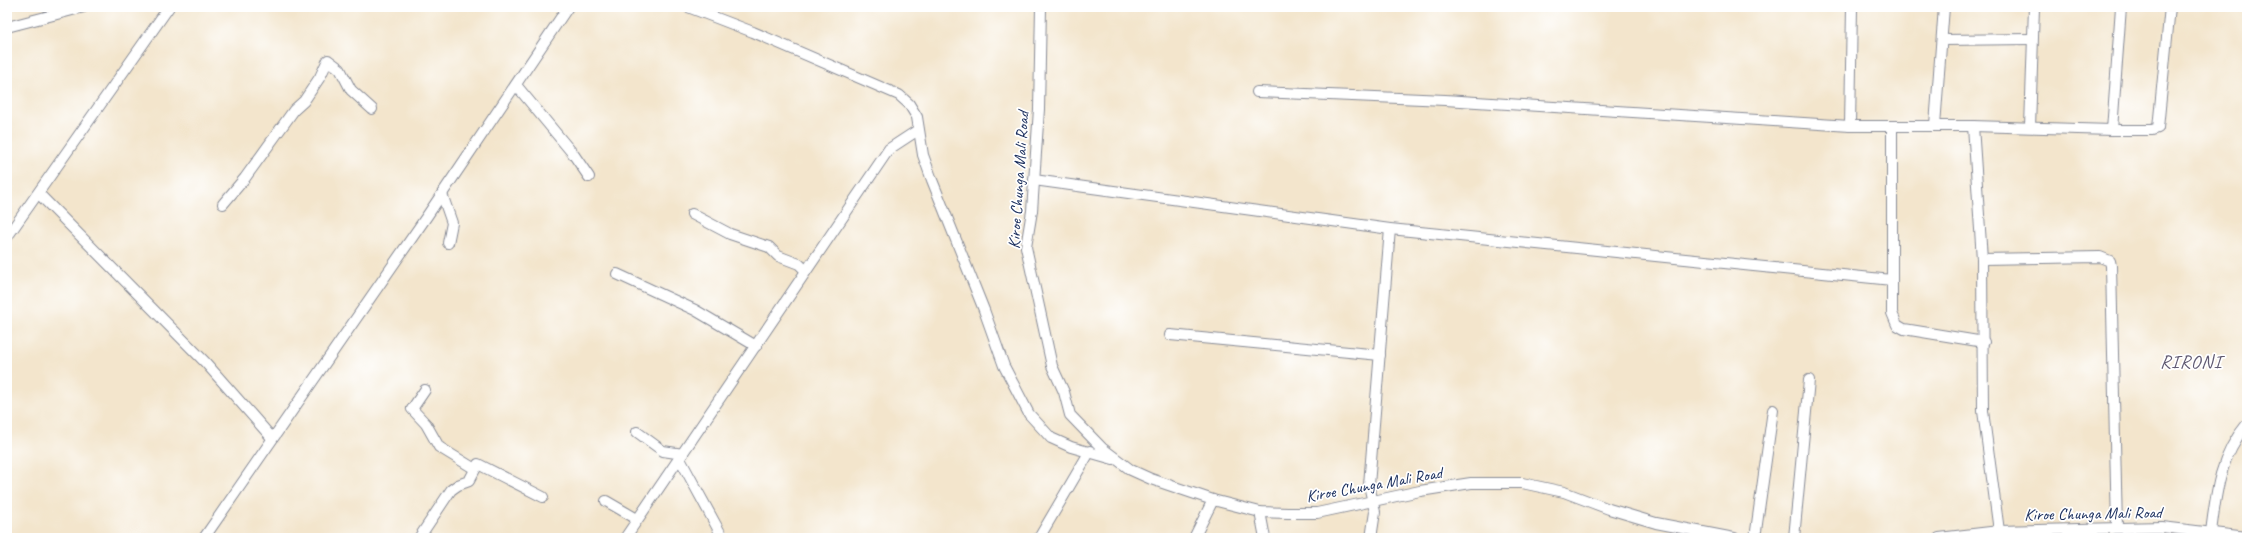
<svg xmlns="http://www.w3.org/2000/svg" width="2254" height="545" font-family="Caveat,sans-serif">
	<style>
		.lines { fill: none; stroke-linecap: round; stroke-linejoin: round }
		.minor-casing { stroke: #878a95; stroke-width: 12 }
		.minor { stroke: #fff; stroke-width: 10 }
		.labels { text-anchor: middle; stroke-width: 3.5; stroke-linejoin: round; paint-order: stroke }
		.street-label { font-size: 17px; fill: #1b2f5e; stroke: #fff }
		.quarter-label { font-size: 19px; letter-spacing: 1px; fill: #605a72; stroke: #fff }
	</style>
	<rect width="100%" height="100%" fill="#fff"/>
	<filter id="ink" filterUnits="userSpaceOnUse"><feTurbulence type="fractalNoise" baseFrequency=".025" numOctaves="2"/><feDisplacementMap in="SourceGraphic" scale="8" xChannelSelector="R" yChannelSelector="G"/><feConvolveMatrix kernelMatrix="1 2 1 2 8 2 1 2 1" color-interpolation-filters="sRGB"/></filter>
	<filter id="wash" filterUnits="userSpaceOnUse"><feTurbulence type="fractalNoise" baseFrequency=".012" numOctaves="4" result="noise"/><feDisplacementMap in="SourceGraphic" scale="16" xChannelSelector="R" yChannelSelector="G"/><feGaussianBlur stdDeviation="0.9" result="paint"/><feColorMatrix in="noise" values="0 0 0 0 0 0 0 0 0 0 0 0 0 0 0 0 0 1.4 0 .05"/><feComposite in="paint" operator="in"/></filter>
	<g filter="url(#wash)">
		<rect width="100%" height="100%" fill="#f3e5cc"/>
	</g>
	<g filter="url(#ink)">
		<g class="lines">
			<g class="minor-casing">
				<g id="minor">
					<path d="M688 7 753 32 899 95 909 104 917 117 923 155 932 180 984 310 1004 366 1029 414 1051 438 1071 447 1113 459"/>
					<path d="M1041 7 1039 109 1032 211 1026 247 1052 366 1064 392 1070 415 1102 448 1131 470 1151 479 1213 500 1260 512 1288 513H1317L1420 491 1471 483H1522L1564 492 1609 509 1656 523 1734 538"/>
					<path d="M1852 7 1850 126H1973L2112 130 2121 7"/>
					<path d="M7 27 84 7"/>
					<path d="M1942 40 2032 39"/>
					<path d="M516 85 574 155 589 177"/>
					<path d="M1257 92 1445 100 1850 126"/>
					<path d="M1935 125 1944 7"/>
					<path d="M1892 126V313L1897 325 1904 329 1984 342"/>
					<path d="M1973 126 1982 259 1983 411 1999 531"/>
					<path d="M2030 127 2034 7"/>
					<path d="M2112 130H2152L2158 128 2170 7"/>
					<path d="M1034 180 1390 229 1892 280"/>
					<path d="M39 194 205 362 272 438"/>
					<path d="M442 194 452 223 448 243"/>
					<path d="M223 204 245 178 294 110 304 101 320 77 328 60 340 69 351 90 372 109"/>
					<path d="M692 214 730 234 769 247 778 256 799 264 806 271"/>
					<path d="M7 237 169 7"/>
					<path d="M1982 259 2100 257 2110 261 2111 266 2117 528"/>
					<path d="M617 274 695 310 756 346"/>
					<path d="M1170 335 1380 355"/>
					<path d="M425 390 412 409 426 424 439 447 475 469"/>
					<path d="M637 432 663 451 683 454"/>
					<path d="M680 459 723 538"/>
					<path d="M606 501 637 519"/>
					<path d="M1260 512 1265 538"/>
					<path d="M2211 532C2216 492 2220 456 2247 424"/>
					<path d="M204 538 427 216 568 7"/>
					<path d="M419 538 451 490 458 485 469 481 478 464 543 497"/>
					<path d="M625 538 889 149 918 130"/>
					<path d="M1039 538 1090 451"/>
					<path d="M1194 538 1213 500"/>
					<path d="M1371 538 1375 512 1369 485 1390 229"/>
					<path d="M1755 538 1773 410"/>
					<path d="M1794 538 1809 380"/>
					<path d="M1939 538 1999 531 2162 527 2247 537"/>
				</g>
			</g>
			<use href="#minor" class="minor"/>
		</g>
	</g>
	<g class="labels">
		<g class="street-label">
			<text transform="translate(1018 180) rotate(-86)" y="6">Kiroe Chunga Mali Road</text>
			<text transform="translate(1374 484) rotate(-10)" y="6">Kiroe Chunga Mali Road</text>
			<text transform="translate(2093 513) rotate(-1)" y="6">Kiroe Chunga Mali Road</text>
		</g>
		<g class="quarter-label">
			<text x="2191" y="368">RIRONI</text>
		</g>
	</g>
	<rect width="2254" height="545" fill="none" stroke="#fff" stroke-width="24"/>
</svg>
